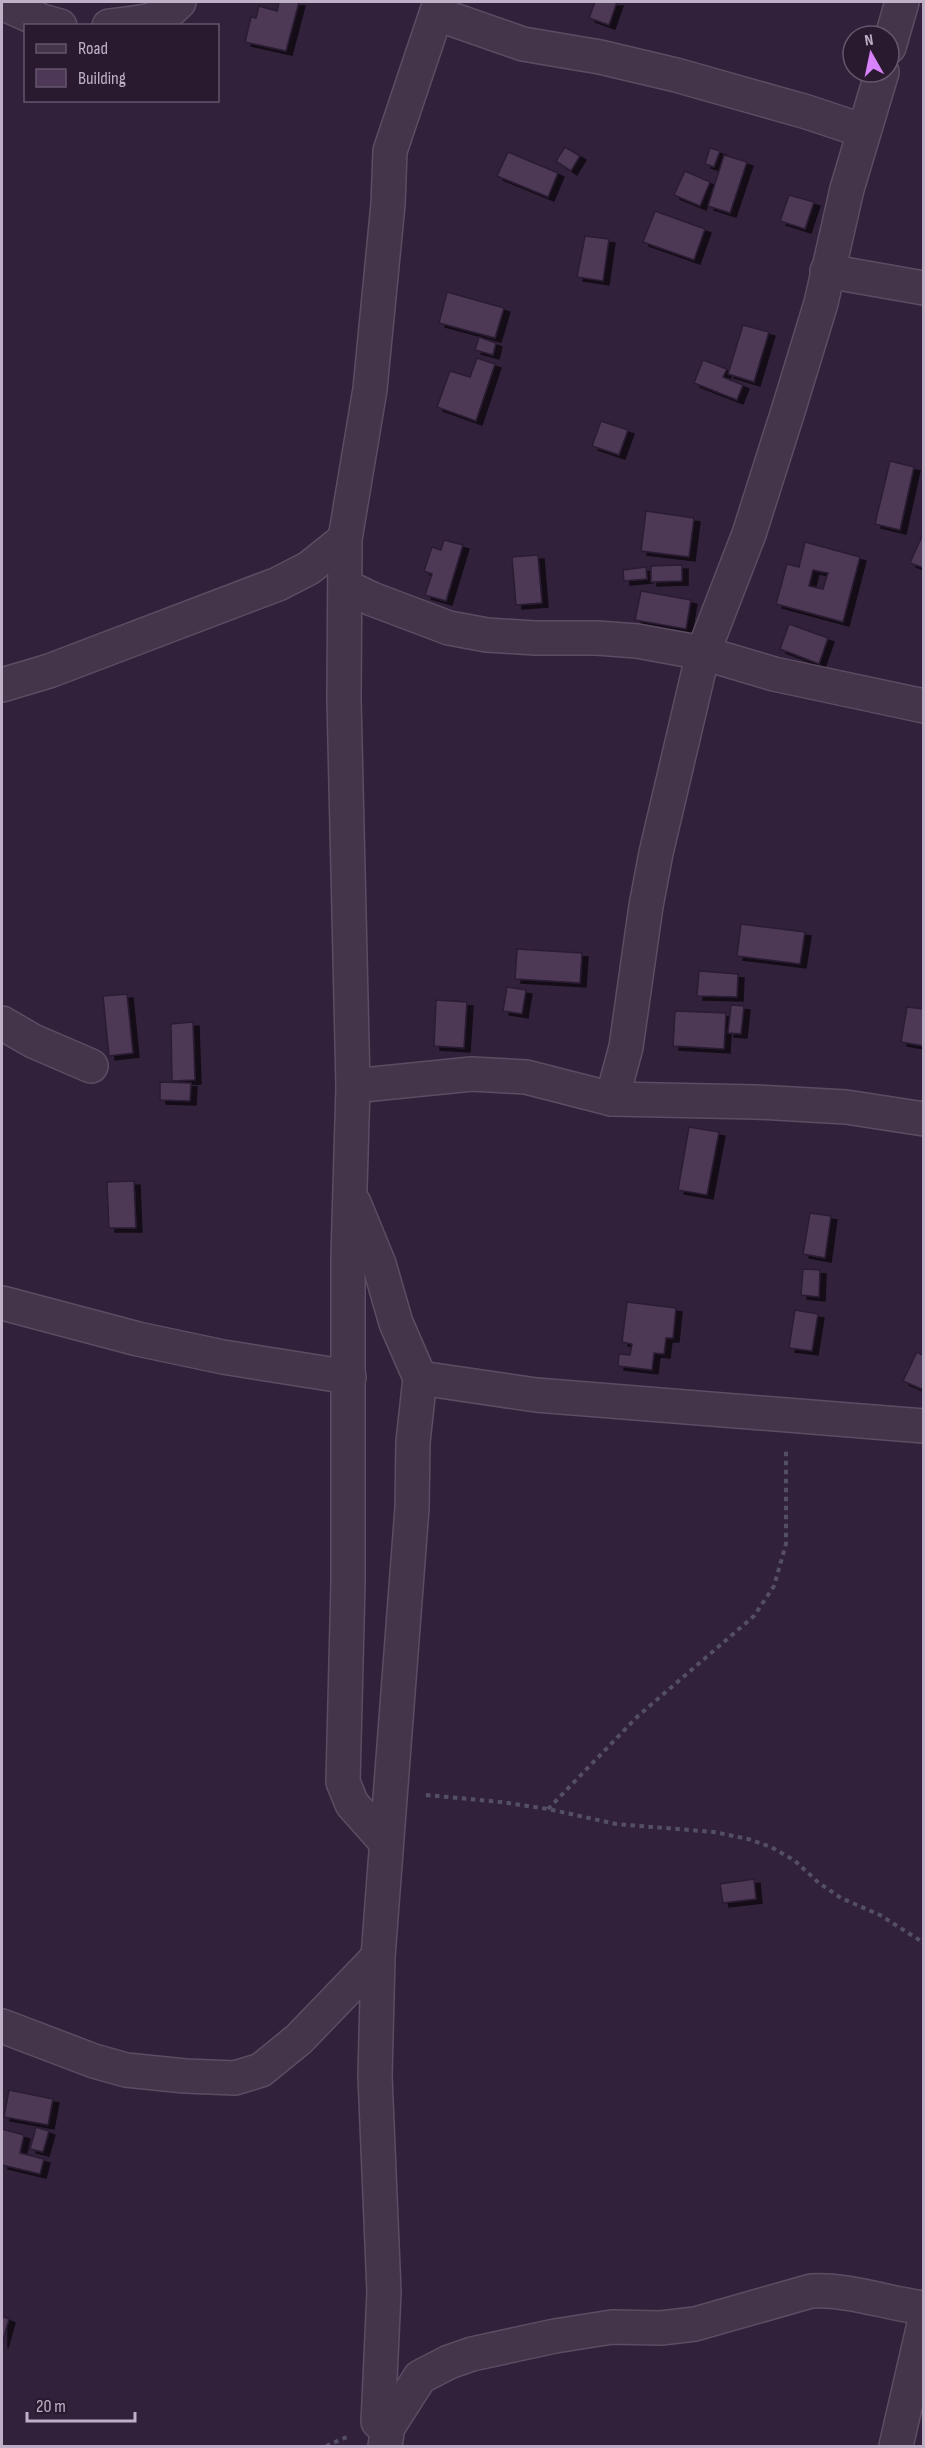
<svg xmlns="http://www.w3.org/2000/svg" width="925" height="2448" font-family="'Sofia Sans Condensed',sans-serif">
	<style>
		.building { fill: #4d3857; stroke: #2b1c32; stroke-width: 1.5; fill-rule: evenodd; filter: url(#shadow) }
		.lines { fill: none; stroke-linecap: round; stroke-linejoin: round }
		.street-casing { stroke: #5c4d63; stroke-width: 36 }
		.path { stroke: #544f66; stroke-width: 4; stroke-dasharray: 4.5 4.5; stroke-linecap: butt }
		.street { stroke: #44354b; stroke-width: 33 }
	</style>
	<defs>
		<filter id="shadow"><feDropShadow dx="6" dy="4" stdDeviation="0" flood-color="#0009"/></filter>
	</defs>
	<rect width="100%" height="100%" fill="#32213b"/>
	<g class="building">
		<path d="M279 2H299L286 51 245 42 251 17 256 18 259 6 277 11Z"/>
		<path d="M595 2H617L609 25 589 18Z"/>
		<path d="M565 147 580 156 571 171 556 161Z"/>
		<path d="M710 148 720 151 714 167 705 164Z"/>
		<path d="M508 152 558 173 548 197 497 176Z"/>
		<path d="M724 155 747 162 730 213 708 206Z"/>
		<path d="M685 171 710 182 700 206 674 195Z"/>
		<path d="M789 195 814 202 805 229 780 221Z"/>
		<path d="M655 211 705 229 694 260 643 242Z"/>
		<path d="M585 236 609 239 603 281 577 277Z"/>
		<path d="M447 292 504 308 495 338 439 323Z"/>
		<path d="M743 325 769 332 754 382 728 374Z"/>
		<path d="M479 337 496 343 493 355 475 350Z"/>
		<path d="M477 358 495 364 476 421 437 407 450 371 470 377Z"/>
		<path d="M703 360 727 369 723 377 743 385 737 400 694 383Z"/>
		<path d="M601 421 628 430 619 455 592 446Z"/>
		<path d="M890 461 914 467 900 530 875 524Z"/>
		<path d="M646 511 694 518 689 557 641 551Z"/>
		<path d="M924 532V568L910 563Z"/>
		<path d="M444 540 463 545 446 601 425 595 432 574 424 571 432 547 441 550Z"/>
		<path d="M805 542 860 557 843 622 776 604 787 564 799 567ZM813 570 828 573 823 589 809 586Z"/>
		<path d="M538 555 542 603 516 605 512 557Z"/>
		<path d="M682 565V581L651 582V566Z"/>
		<path d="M646 567 647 579 624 581 623 570Z"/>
		<path d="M641 591 691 600 686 629 635 620Z"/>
		<path d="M789 624 828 638 819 664 780 649Z"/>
		<path d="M741 924 805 932 800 964 737 956Z"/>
		<path d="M517 949 582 953 580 983 515 979Z"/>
		<path d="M699 971 738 974 737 997 697 996Z"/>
		<path d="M507 987 526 990 522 1014 503 1011Z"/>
		<path d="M127 994 133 1053 109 1056 103 996Z"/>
		<path d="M436 1000 467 1002 464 1048 434 1046Z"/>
		<path d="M731 1005 744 1006 741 1034 728 1033Z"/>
		<path d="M907 1007 924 1009V1046L901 1042Z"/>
		<path d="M675 1011 726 1013 724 1049 673 1046Z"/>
		<path d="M193 1022 195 1080 172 1081 171 1024Z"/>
		<path d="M160 1082 191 1083 190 1101 160 1100Z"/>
		<path d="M689 1127 719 1132 707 1195 678 1190Z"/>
		<path d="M134 1181 136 1228H109L107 1182Z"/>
		<path d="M810 1213 831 1216 825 1258 803 1254Z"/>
		<path d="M803 1269 820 1270 819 1297 801 1295Z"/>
		<path d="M627 1302 676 1308 673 1338H666L664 1354 654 1353 652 1370 618 1366 619 1354 630 1355 632 1344 622 1342Z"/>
		<path d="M795 1310 818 1314 812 1351 789 1348Z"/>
		<path d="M917 1352 924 1356V1390L903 1381Z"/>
		<path d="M754 1879 756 1899 723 1903 720 1884Z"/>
		<path d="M9 2090 53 2099 48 2125 4 2117Z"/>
		<path d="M36 2127 49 2131 43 2152 30 2149Z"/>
		<path d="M2 2129 24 2135 20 2153 44 2159 40 2174 2 2165Z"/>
		<path d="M2 2316 9 2319 2 2344Z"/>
	</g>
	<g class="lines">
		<g class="street-casing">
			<g id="street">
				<path d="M2 3 42 21 60 26"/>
				<path d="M437 14 523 44 600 57 676 75 807 112 864 131"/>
				<path d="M109 26C138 22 158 24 179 2"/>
				<path d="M889 47 902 2"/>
				<path d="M827 271 924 288"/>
				<path d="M345 586 372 599 449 628 487 635 535 638H597L637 641 703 653 774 674 924 706"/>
				<path d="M2 685 49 671 278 584 309 568 345 539"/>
				<path d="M2 1023 33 1041 91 1066"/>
				<path d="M353 1086 472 1074 526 1077 612 1099 756 1102 846 1107 924 1119"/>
				<path d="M612 1099 626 1047 646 906 656 853 703 653 749 534 789 408 821 303 847 189 882 72"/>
				<path d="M354 1203 379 1264 396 1323 420 1378 413 1442 412 1508 378 1957 375 2076 384 2292 378 2422 388 2427 385 2446"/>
				<path d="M2 1303 138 1339 223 1357 349 1377"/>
				<path d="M420 1378 536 1395 924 1426"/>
				<path d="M385 1841 352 1804 343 1782 348 1583V1256L353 1086 344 699 345 539 370 389 388 204 390 151 440 2"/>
				<path d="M2 2026 94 2061 126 2070 185 2076 235 2078 261 2070 299 2039 378 1957"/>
				<path d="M388 2427 420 2377 449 2362 472 2354 555 2336 612 2327 661 2328 695 2324 811 2291C850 2289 885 2303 924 2308"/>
				<path d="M896 2446 924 2324"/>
			</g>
		</g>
		<g class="path">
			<path d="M426 1795 501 1802 548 1809 616 1824 714 1832 748 1839 771 1847 794 1860 819 1883 841 1898 880 1915 924 1943"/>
			<path d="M548 1809 638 1716 754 1616 774 1586 786 1544V1449"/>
			<path d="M326 2446 347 2437"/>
		</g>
		<use href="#street" class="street"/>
	</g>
	<rect width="925" height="2448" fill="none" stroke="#c0b0c7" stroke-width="6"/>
	<rect x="24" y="24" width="195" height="78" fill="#291a30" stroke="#65566c" stroke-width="1.5"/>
	<rect x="36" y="44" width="30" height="9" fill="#44354b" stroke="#65566c" stroke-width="1.5"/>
	<text x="78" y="54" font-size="18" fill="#c0b0c7">Road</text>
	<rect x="36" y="69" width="30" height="18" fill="#4d3857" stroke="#65566c" stroke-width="1.5"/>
	<text x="78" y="84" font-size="18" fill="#c0b0c7">Building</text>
	<g transform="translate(871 54) rotate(351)"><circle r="28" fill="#291a30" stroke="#65566c" stroke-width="1.5"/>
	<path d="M0-4.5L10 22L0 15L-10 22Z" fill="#d782fa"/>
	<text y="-9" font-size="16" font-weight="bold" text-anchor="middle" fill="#c0b0c7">N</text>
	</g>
	<path d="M27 2412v9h108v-9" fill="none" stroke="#c0b0c7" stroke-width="3"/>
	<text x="36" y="2412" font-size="18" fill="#c0b0c7" stroke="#291a30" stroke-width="4.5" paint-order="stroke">20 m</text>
</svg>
